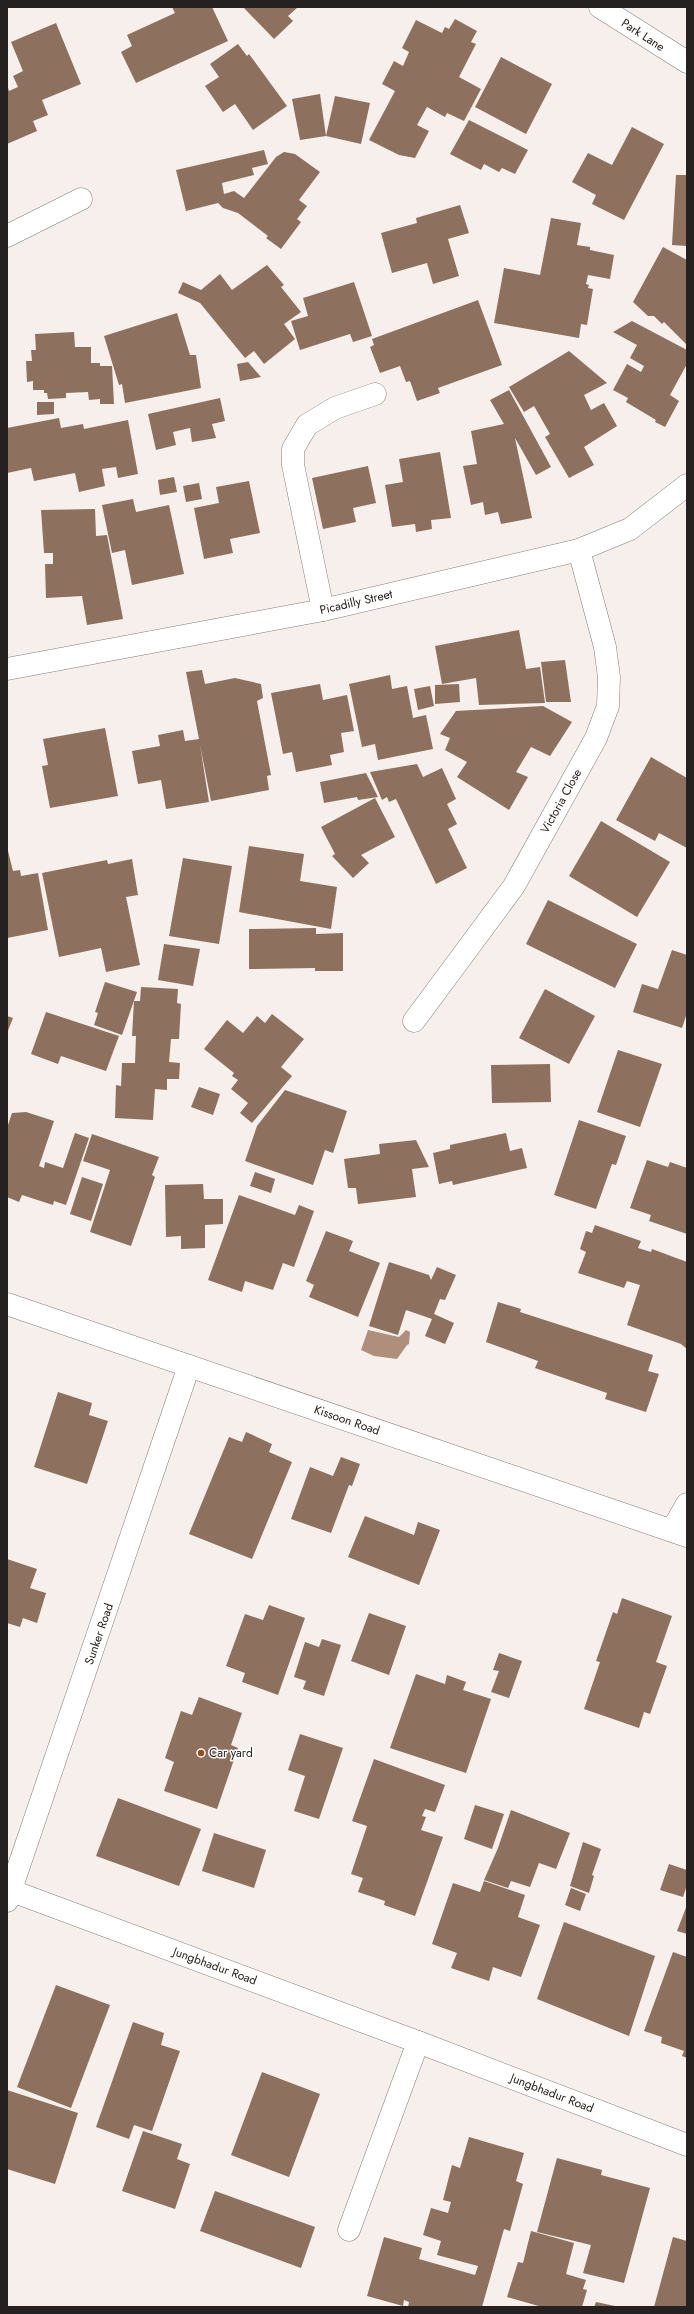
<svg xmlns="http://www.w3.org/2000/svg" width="694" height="2314" font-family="Jost,sans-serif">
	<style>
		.water { fill: #af8f7c }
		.building { fill: #8e705e }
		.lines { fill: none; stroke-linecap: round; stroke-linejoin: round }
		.minor-casing { stroke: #867f7c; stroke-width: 23 }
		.minor { stroke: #fff; stroke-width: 22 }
		.poi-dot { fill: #904d1e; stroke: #fffdfc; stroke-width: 1.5 }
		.labels { text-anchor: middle; stroke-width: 3; stroke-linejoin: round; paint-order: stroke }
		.street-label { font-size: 12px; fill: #242120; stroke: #fffdfc }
		.poi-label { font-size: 12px; fill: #242120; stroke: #fffdfc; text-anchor: start }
	</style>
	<rect width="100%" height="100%" fill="#f6efeb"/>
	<path class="water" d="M368 1330 399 1337 406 1330 410 1332 409 1344 407 1345 397 1359 374 1356 361 1350Z"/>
	<g class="building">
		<path d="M172 7H212L228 41 136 83 121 52 132 46 127 35 175 13Z"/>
		<path d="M243 7H298L288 16 293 21 274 39Z"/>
		<path d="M455 19 477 31 471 42 476 44 459 77 481 89 464 121 447 113 445 117 427 107 417 125 429 131 415 158 399 155 369 140 395 91 382 84 394 61 403 66 409 52 402 48 416 20 442 33 445 27 449 29Z"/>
		<path d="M56 23 81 84 42 100 48 115 33 121 37 131 7 144V85L9 91 18 87 13 76 23 71 11 42Z"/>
		<path d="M238 44 247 56 249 54 287 106 253 130 235 104 223 112 205 86 219 77 210 64Z"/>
		<path d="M501 57 552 84 526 134 475 107Z"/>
		<path d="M320 94 326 136 300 140 292 99Z"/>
		<path d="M335 96 370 103 361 144 326 136Z"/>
		<path d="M469 120 528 150 515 174 502 168 499 172 484 164 481 170 450 154Z"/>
		<path d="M632 127 664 144 624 220 592 204 596 195 572 182 588 153 612 165Z"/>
		<path d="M264 150 268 164 252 168 254 175 222 183 224 194 234 191 244 198 276 157 284 152 295 154 320 172 299 200 307 206 297 219 301 222 281 249 266 238 268 236 238 213 223 208 218 203 186 211 176 170Z"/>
		<path d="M676 175H687V246L672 245Z"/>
		<path d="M460 205 469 233 448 239 459 276 433 284 427 263 392 273 381 233 417 223 416 218Z"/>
		<path d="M551 218 581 223 577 245 590 247V250L614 255 610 279 588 275 586 284 589 285 588 288 593 289 587 325 581 324 579 338 494 323 504 268 540 275Z"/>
		<path d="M663 247 687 260V345L664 322 662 324 654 316H648L633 302Z"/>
		<path d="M267 265 284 285 281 287 301 312 284 324 295 339 264 364 254 351 245 358 200 303 178 293 183 282 201 290 220 274 232 290Z"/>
		<path d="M354 282 372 336 353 342 350 334 300 350 291 321 308 316 303 298Z"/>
		<path d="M478 300 502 365 438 388 440 393 417 401 410 381 406 382 400 366 380 373 370 347 374 345 372 339Z"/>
		<path d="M177 313 190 355H196L201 388 125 403 122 384 119 385 104 336Z"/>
		<path d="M632 321 687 350V364L670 395 679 401 665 427 655 422 656 420 626 402 628 398 613 390 627 364 641 372 644 366 630 358 637 345 613 332Z"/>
		<path d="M74 332 75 347H91V363H100V366H112L114 404H100V399L89 400 88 392 66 393V398L48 399 47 393H44V390H33V381L27 382 26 361H32L31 350H36L35 334Z"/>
		<path d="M569 351 607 383 584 395 591 410 604 403 617 426 584 447 594 465 569 478 545 437 550 434 534 406 524 412 509 387Z"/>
		<path d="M248 362 261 377 240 381 237 364Z"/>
		<path d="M509 390 551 467 536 475 515 438 532 518 501 524 498 512 485 515 483 502 471 505 463 466 477 464 471 431 504 424 490 400Z"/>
		<path d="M220 398 225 421 212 424 216 438 192 442 190 428 173 432 176 445 156 450 148 414Z"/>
		<path d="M37 402H54V414L37 415Z"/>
		<path d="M59 418 61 428 83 424 84 429 128 420 138 474 118 478 116 467 102 469 105 486 79 492 75 473 34 481 31 468 7 473V428Z"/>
		<path d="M440 452 451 518 431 520 432 529 416 532 415 524 392 527 385 485 403 482 399 459Z"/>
		<path d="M368 466 376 503 353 508 356 522 323 529 312 478Z"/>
		<path d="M174 477 177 492 160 495 158 480Z"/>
		<path d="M249 481 260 533 230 539 233 553 204 559 194 508 219 503 216 487Z"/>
		<path d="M199 483 202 499 186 502 183 486Z"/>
		<path d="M133 499 136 512 169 505 184 574 132 585 125 550 112 553 102 505Z"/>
		<path d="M95 509 96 536 107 535 123 619 87 625 82 596 46 598 45 564H53V553H44L41 510Z"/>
		<path d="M519 630 526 669 540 667 545 703 479 705 476 678 442 684 435 646Z"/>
		<path d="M565 660 571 702H546L541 662Z"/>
		<path d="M202 670 205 684 235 678 261 684 263 698 257 701 271 775 267 776 269 790 211 801 200 745 209 802 166 809 161 780 138 784 132 751 160 746 158 735 183 730 185 741 199 739 186 672Z"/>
		<path d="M390 675 392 689 407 686 413 718 426 715 433 749 378 760 375 744 362 747 349 684Z"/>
		<path d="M320 684 323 700 347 695 354 731 341 733 344 752 330 755 332 765 296 772 292 752 283 754 271 693Z"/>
		<path d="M459 684 460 702 435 704V685Z"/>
		<path d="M430 686 434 706 418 710 414 689Z"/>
		<path d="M543 706 572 722 550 756 531 747 516 772 528 777 509 810 457 777 467 762 445 750 450 738 440 734 456 711Z"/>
		<path d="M105 728 118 796 50 808 42 766 48 765 43 739Z"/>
		<path d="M651 757 687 778V848L659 833 655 841 616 820Z"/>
		<path d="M417 764 423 777 442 768 456 799 447 804 457 824 448 829 467 868 436 884 396 799 389 802 387 797 382 800 370 772Z"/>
		<path d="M366 773 378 797 358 800 357 797 324 803 320 782Z"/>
		<path d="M375 798 395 837 361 855 369 863 353 878 332 856 335 854 321 827Z"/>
		<path d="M601 821 670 862 637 917 569 876Z"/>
		<path d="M249 846 304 854 300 881 337 887 331 929 239 912Z"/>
		<path d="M7 847 13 871 20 870 21 876 38 873 48 930 7 938Z"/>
		<path d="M183 858 232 866 219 944 169 936Z"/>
		<path d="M132 859 138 895 126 897 140 965 106 972 101 948 59 957 42 873 107 860 108 864Z"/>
		<path d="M548 900 637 944 615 988 526 944Z"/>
		<path d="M316 928V934L343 933V971H315V968L249 969V929Z"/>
		<path d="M164 944 200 949 193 986 158 980Z"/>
		<path d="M672 950 687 955V1013L682 1028 633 1012 642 984 658 989Z"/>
		<path d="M105 982 137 992 122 1035 94 1025 98 1013 95 1012Z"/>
		<path d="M141 987 178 989 177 1003 181 1004 179 1039H171L169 1062 180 1063 179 1079H167V1090L155 1089 153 1120 115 1118 116 1085 121 1086 122 1063H135L136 1036H132L134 1001H140Z"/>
		<path d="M545 989 595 1016 569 1064 519 1038Z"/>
		<path d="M46 1012 119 1036 106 1071 61 1056 58 1064 31 1054Z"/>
		<path d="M272 1014 304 1039 281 1067 292 1076 252 1123 240 1113 248 1103 231 1089 238 1080 232 1076 234 1073 204 1049 227 1020 243 1033 257 1016 265 1023Z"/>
		<path d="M7 1016 13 1018 7 1033Z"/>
		<path d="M618 1050 662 1064 640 1127 597 1112Z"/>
		<path d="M550 1064 551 1102 492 1103 491 1065Z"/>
		<path d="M199 1087 220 1094 213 1115 191 1107Z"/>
		<path d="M285 1090 347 1111 333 1153 325 1150 313 1185 245 1161 257 1126Z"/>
		<path d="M26 1112 54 1121 39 1166 44 1168 45 1162 63 1168 75 1133 89 1138 66 1205 54 1201 53 1205 22 1195 19 1202 7 1197V1128L12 1113Z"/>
		<path d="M579 1120 626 1136 616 1165 612 1164 596 1209 554 1195Z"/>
		<path d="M506 1133 510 1151 522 1148 527 1168 453 1185 452 1181 439 1184 433 1153 450 1149V1145Z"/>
		<path d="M92 1134 159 1157 152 1175 155 1177 131 1246 90 1232 110 1170 83 1161Z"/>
		<path d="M416 1140 429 1167 412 1169 416 1197 358 1204 356 1188H348L344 1159 380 1154 379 1144Z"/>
		<path d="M647 1160 668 1167 670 1162 687 1168V1234L649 1221 651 1215 630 1208Z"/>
		<path d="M255 1172 275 1179 271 1193 250 1186Z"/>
		<path d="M82 1177 103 1184 91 1221 70 1214Z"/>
		<path d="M203 1184 204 1199H223V1224L205 1225V1248L181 1249V1236L166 1237 165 1185Z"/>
		<path d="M239 1195 295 1215 299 1205 314 1211 294 1267 283 1263 273 1290 245 1281 242 1292 208 1280Z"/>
		<path d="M595 1225 641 1241 638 1248 651 1252 652 1249 687 1262V1349L681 1344 627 1325 640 1285 627 1281 624 1288 578 1273 586 1252 580 1249 586 1231 592 1233Z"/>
		<path d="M326 1231 353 1241 349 1251 380 1263 358 1317 309 1297 314 1285 306 1281Z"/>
		<path d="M389 1262 429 1275 431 1280 437 1267 456 1275 445 1300 440 1299 434 1314 454 1323 445 1344 425 1336 432 1319 406 1310 398 1335 369 1326Z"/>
		<path d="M498 1302 521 1309 520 1312 653 1355 648 1371 659 1374 646 1412 605 1399 607 1393 535 1368 538 1361 486 1342Z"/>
		<path d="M58 1392 92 1403 89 1415 108 1421 87 1484 34 1467Z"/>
		<path d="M246 1432 272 1444 269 1452 292 1462 252 1559 189 1534 229 1437 242 1442Z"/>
		<path d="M341 1457 360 1464 352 1486 349 1485 331 1533 291 1519 310 1467 333 1476Z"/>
		<path d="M365 1516 414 1535 418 1522 440 1530 419 1585 348 1557Z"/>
		<path d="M7 1559 37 1569 30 1588 46 1593 37 1623 23 1618 20 1627 7 1623Z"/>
		<path d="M622 1598 672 1616 656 1662 667 1666 650 1714 644 1712 639 1728 584 1709 600 1662 596 1661 613 1612 617 1614Z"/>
		<path d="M269 1605 305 1618 278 1695 242 1682 245 1673 226 1666 245 1614 263 1620Z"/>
		<path d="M369 1613 406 1626 389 1675 351 1661Z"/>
		<path d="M322 1639 341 1645 324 1696 303 1689 306 1681 294 1677 305 1642 319 1647Z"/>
		<path d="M499 1653 522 1661 509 1698 491 1692 499 1671 493 1670Z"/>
		<path d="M416 1674 445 1684 447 1675 466 1682 463 1690 491 1699 466 1773 390 1748Z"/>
		<path d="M199 1697 242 1713 231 1745 238 1748 217 1809 164 1791 174 1762 165 1758 181 1711 192 1715Z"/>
		<path d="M300 1734 343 1748 319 1819 294 1811 305 1776 288 1770Z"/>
		<path d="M374 1759 445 1785 435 1812 425 1809 422 1816 426 1817 421 1830 443 1837 415 1916 384 1905 385 1901 358 1892 363 1878 351 1874 367 1826 352 1821Z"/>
		<path d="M118 1798 201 1829 179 1886 96 1856Z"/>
		<path d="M475 1805 504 1814 492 1849 464 1839Z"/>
		<path d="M511 1810 570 1833 556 1869 539 1863 530 1887 511 1881 508 1888 484 1880 498 1848Z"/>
		<path d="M214 1833 266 1850 254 1888 202 1871Z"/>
		<path d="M583 1842 601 1849 592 1875 594 1876 589 1893 570 1886Z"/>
		<path d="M669 1864 687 1870V1885L683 1897 660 1890Z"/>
		<path d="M484 1881 525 1895 518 1917 540 1925 521 1977 493 1967 489 1981 451 1968 457 1953 432 1944 453 1883 480 1892Z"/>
		<path d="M571 1888 586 1894 580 1911 565 1905Z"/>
		<path d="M687 1905V1934L677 1931Z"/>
		<path d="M564 1922 655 1956 629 2036 537 1999Z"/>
		<path d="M673 1952 687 1957V2058L682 2056 684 2051 661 2043 662 2037 644 2031Z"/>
		<path d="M56 1985 110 2005 71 2108 17 2087Z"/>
		<path d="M133 2022 164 2033 161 2045 180 2051 152 2131 134 2125 129 2139 96 2127Z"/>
		<path d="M262 2072 320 2094 289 2177 231 2155Z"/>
		<path d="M7 2090 78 2113 55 2184 7 2169Z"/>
		<path d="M143 2131 182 2144 177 2159 190 2164 175 2209 122 2191Z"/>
		<path d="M469 2137 524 2153 516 2181 523 2184 510 2231 504 2229 482 2307H408L409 2302 404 2300 403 2306 367 2296 384 2237 422 2248 419 2259 475 2275 478 2266 437 2255 441 2241 423 2235 431 2208 448 2213 451 2202 443 2200 452 2165 460 2168Z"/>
		<path d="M557 2158 602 2170 601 2175 650 2188 624 2283 583 2273 591 2245 537 2232Z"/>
		<path d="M215 2191 315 2227 301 2268 200 2231Z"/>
		<path d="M531 2231 574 2243 566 2274 586 2280 583 2289 587 2290 582 2307H542L507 2297 518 2262 523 2263Z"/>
		<path d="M673 2237 687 2241V2307H654Z"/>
		<path d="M596 2302 615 2306 614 2307H594Z"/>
	</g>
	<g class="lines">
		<g class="minor-casing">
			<g id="minor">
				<path d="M600 7 687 62"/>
				<path d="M7 236 81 199"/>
				<path d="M323 610 293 465V449L307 425 335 408 375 394"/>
				<path d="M7 669 323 610 579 550 630 529 687 485"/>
				<path d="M414 1021 514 886 596 738 608 706 609 677 605 647 579 550"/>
				<path d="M7 1304 687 1536"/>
				<path d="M672 1530 687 1504"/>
				<path d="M12 1891 418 2042 687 2145"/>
				<path d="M7 1901 189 1366"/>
				<path d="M349 2230 418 2042"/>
			</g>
		</g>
		<use href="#minor" class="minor"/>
	</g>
	<circle class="poi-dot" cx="201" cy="1753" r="4"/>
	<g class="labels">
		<g class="street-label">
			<text transform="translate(643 35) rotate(33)" y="4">Park Lane</text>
			<text transform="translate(356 602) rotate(-13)" y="4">Picadilly Street</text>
			<text transform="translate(561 801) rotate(-61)" y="4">Victoria Close</text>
			<text transform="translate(347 1420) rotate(19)" y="4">Kissoon Road</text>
			<text transform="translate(99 1634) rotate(-71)" y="4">Sunker Road</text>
			<text transform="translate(215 1966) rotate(20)" y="4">Jungbhadur Road</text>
			<text transform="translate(552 2093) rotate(21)" y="4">Jungbhadur Road</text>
		</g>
		<g class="poi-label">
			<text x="209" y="1757">Car yard</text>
		</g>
	</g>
	<rect width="694" height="2314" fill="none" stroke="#242120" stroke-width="16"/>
</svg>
